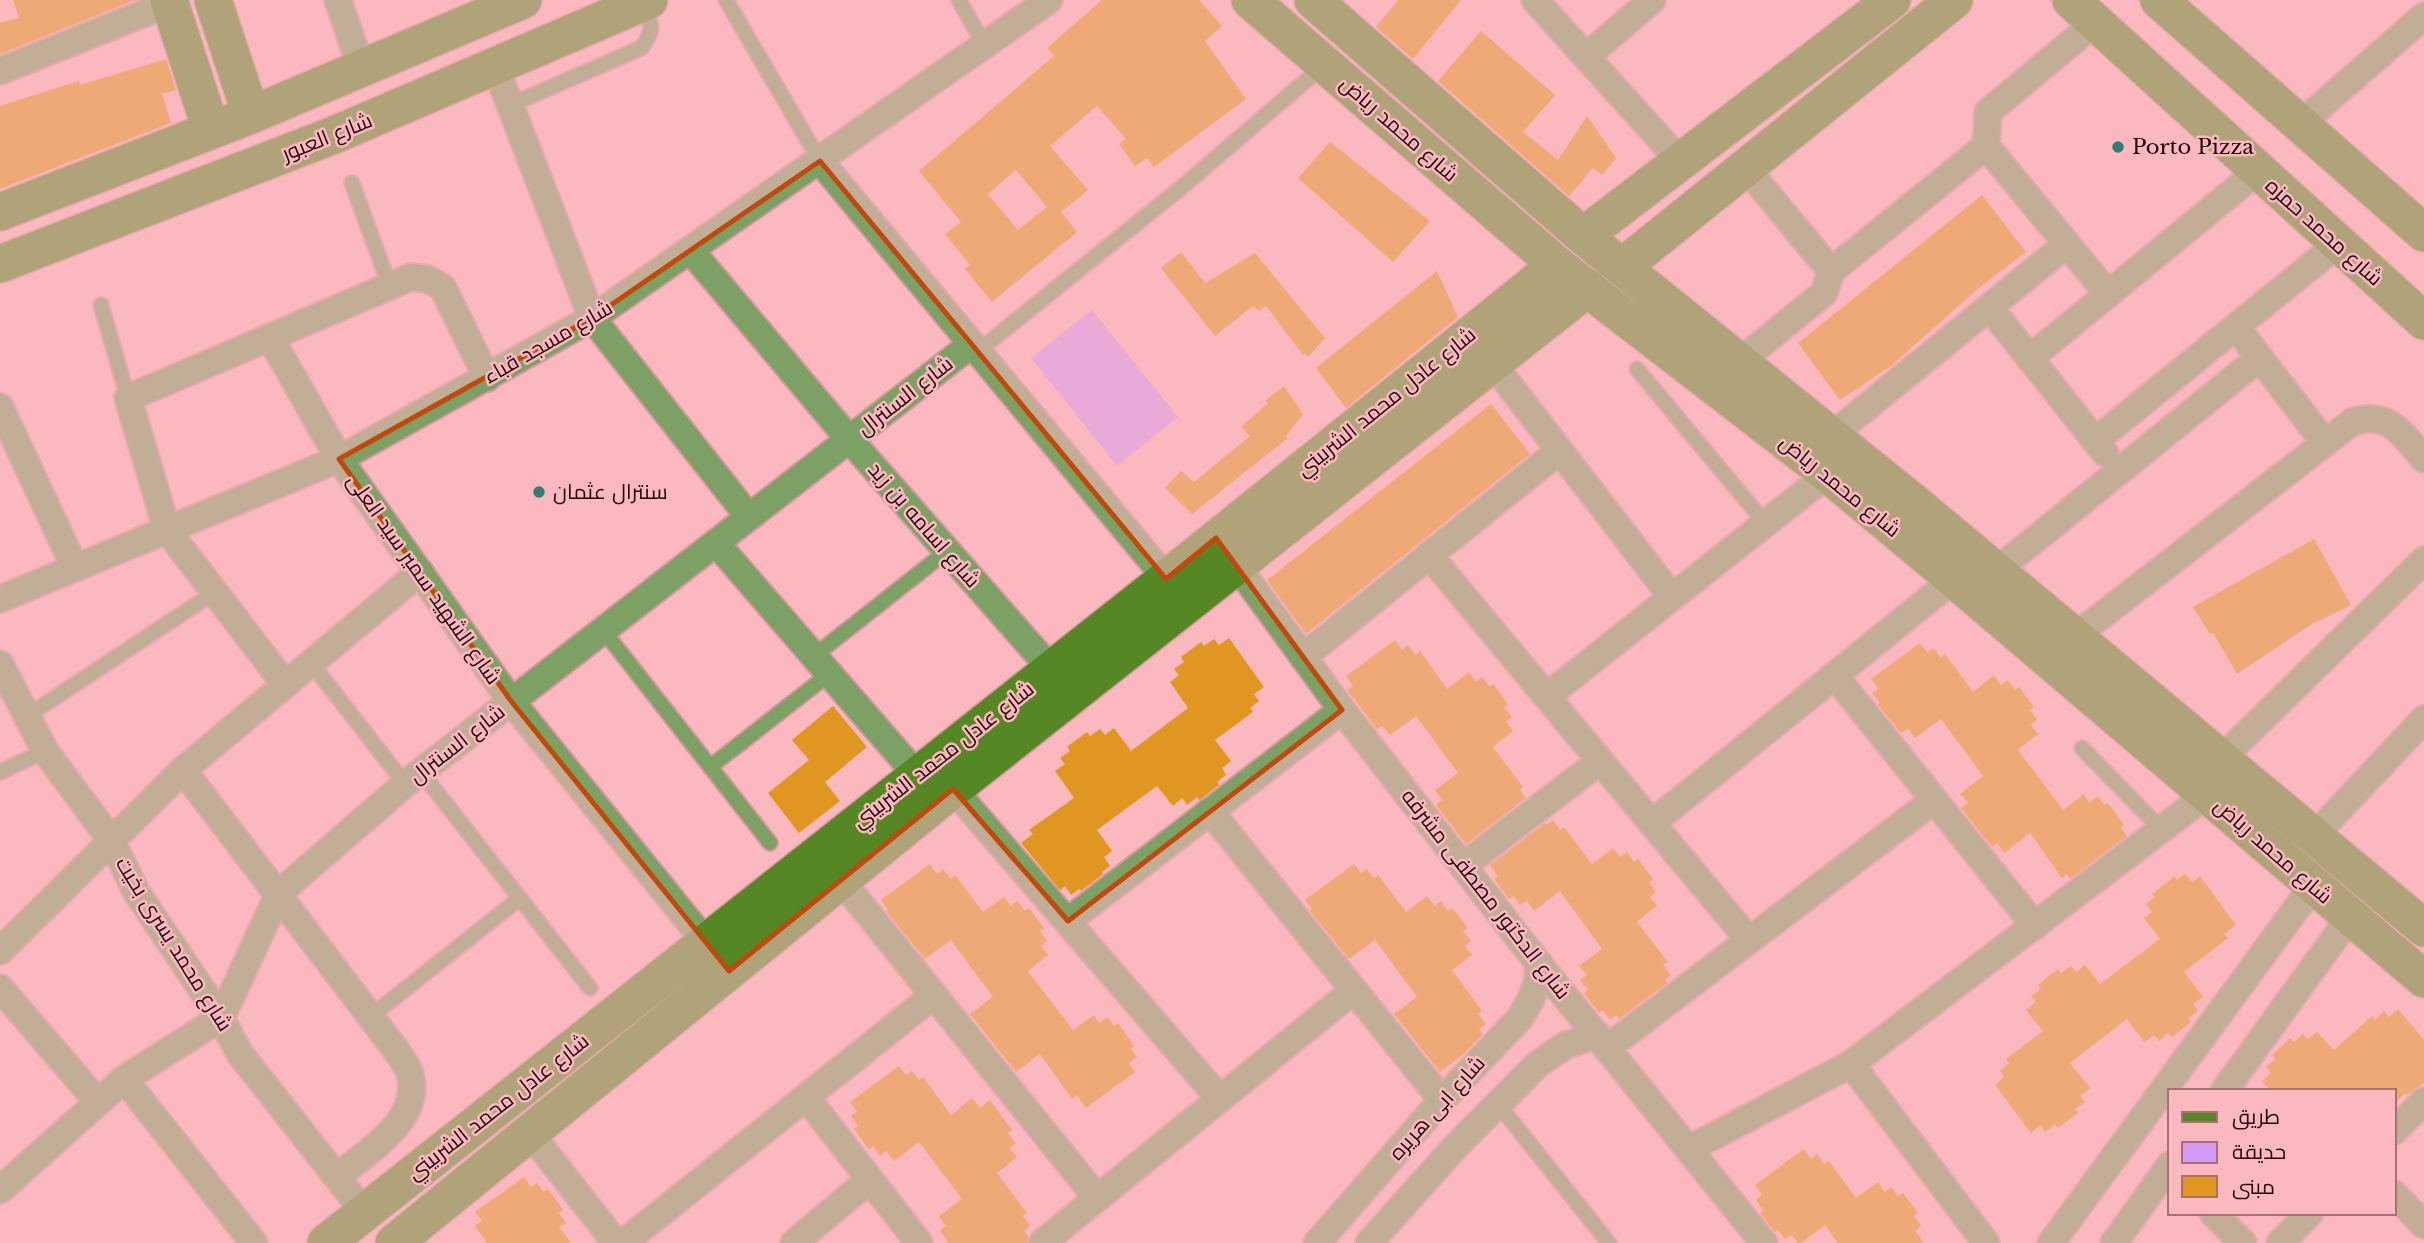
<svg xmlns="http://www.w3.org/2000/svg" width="2424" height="1243" font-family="'Libre Baskerville',Cairo,serif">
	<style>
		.green { fill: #d499f5 }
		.building { fill: #e09721; fill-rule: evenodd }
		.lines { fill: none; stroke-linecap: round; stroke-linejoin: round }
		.lane-casing { stroke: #d5989f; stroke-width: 18 }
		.street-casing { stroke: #d5989f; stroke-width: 30 }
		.secondary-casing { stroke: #d5989f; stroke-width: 40 }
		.lane { stroke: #7da064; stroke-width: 14 }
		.street { stroke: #7da064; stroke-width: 26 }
		.secondary { stroke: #558824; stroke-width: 37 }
		.marked { fill: none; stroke: #c1490c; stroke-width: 5; stroke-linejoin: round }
		.poi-dot { fill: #327b79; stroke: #fcb8bf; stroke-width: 2.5 }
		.labels { text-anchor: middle; stroke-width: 5; stroke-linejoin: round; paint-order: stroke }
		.street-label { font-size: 21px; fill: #23070c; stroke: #fcb8bf }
		.poi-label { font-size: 21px; fill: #23070c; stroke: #fcb8bf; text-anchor: start }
	</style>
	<rect width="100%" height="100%" fill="#fcb8bf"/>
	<path class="green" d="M1092 310 1178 417 1117 466 1031 358Z"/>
	<g class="building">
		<path d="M13 0H135L0 54V23L19 18Z"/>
		<path d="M1102 0H1199L1222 26 1205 41 1246 99 1154 167 1147 158 1135 166 1119 144 1126 139 1097 106 1050 146 1088 190 1061 212 1077 232 992 302 965 269 970 265 945 234 961 222 919 171 1054 56 1047 48ZM1016 170 1047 207 1018 230 988 194Z"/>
		<path d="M1398 0H1461L1413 59 1376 27Z"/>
		<path d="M1481 31 1555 95 1523 132 1558 160 1587 116 1616 158 1602 175 1593 168 1569 196 1438 81Z"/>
		<path d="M166 59 176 90 162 94 171 123 0 189V106L79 81 80 85Z"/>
		<path d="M1330 142 1430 221 1393 262 1298 178Z"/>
		<path d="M1982 195 2026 252 1980 287 1891 366 1840 400 1798 343Z"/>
		<path d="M1181 252 1205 283 1255 253 1325 338 1308 357 1305 354 1303 355 1266 306 1259 311 1253 306 1215 336 1161 268Z"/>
		<path d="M1437 271 1458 317 1346 408 1316 368Z"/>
		<path d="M1284 386 1303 414 1286 436 1288 438 1192 514 1165 488 1181 471 1194 482 1250 436 1241 427 1268 403 1265 401Z"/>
		<path d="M1491 404 1530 454 1306 634 1267 580Z"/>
		<path d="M2314 539 2351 605 2312 624 2237 674 2213 633 2210 634 2193 607Z"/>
		<path d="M1229 638 1264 687 1254 694 1259 701 1250 708 1253 712 1215 740 1231 761 1222 768 1226 775 1217 782 1219 785 1202 798 1199 800 1197 797 1187 805 1182 798 1173 806 1157 786 1097 830 1112 851 1104 857 1110 866 1102 872 1103 874 1081 891 1079 889 1071 895 1065 886 1060 890 1021 843 1033 834 1029 830 1074 798 1055 771 1065 764 1060 758 1070 751 1067 747 1087 732 1090 736 1100 729 1105 735 1114 728 1131 751 1188 708 1170 682 1179 675 1174 669 1184 662 1181 657 1201 642 1204 646 1214 639 1219 645Z"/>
		<path d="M1395 640 1402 650 1408 645 1416 655 1420 651 1447 689 1469 672 1476 682 1482 677 1490 687 1493 684 1508 704 1504 707 1512 717 1506 722 1513 731 1493 747 1523 787 1520 790 1526 798 1466 844 1436 805 1442 800 1435 790 1458 773 1416 716 1390 735 1382 726 1377 729 1347 690 1353 686 1346 676Z"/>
		<path d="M1920 643 1927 653 1933 648 1941 658 1945 654 1973 692 1994 675 2001 685 2007 680 2015 690 2019 687 2034 707 2030 710 2037 720 2031 725 2038 734 2018 750 2063 810 2084 794 2089 803 2098 796 2104 805 2108 803 2124 825 2121 828 2127 836 2070 879 2067 874 2062 878 2030 833 2004 853 1997 843 1992 847 1961 808 1968 803 1960 794 1983 776 1941 719 1915 738 1908 729 1901 733 1878 705 1880 703 1872 693 1878 689 1871 679Z"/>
		<path d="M833 706 867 747 825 782 840 801 799 833 768 793 809 760 792 740Z"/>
		<path d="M1553 820 1560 830 1564 827 1592 864 1613 848 1620 857 1627 852 1634 862 1638 859 1653 879 1649 882 1656 892 1650 897 1657 906 1637 922 1668 962 1663 965 1671 975 1665 980 1667 983 1619 1019 1616 1015 1610 1020 1603 1010 1599 1013 1584 993 1588 990 1580 980 1587 975 1579 966 1602 949 1560 891 1534 911 1527 901 1520 905 1514 896 1509 899 1494 879 1498 876 1490 865 1545 823 1546 825Z"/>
		<path d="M930 864 937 874 943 869 951 879 955 875 983 912 1004 897 1011 906 1017 901 1025 911 1029 908 1044 928 1040 931 1047 941 1041 946 1048 955 1028 971 1073 1030 1094 1015 1099 1023 1108 1017 1114 1026 1118 1023 1134 1046 1131 1049 1137 1057 1129 1063 1135 1072 1086 1108 1077 1095 1072 1099 1040 1054 1016 1072 970 1014 993 997 951 940 925 959 886 911 888 910 881 900Z"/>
		<path d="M1354 864 1361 873 1367 869 1374 878 1378 875 1406 912 1427 896 1435 906 1441 901 1448 911 1452 908 1468 928 1463 931 1471 941 1465 946 1472 955 1452 970 1482 1011 1478 1014 1486 1024 1479 1029 1483 1034 1465 1053 1440 1072 1394 1014 1417 997 1375 940 1349 959 1310 911 1312 909 1305 900Z"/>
		<path d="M2185 874 2192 882 2200 876 2236 925 2224 934 2228 938 2184 972 2203 997 2193 1004 2198 1011 2188 1018 2191 1022 2172 1037 2168 1033 2159 1041 2154 1035 2144 1042 2127 1019 2070 1063 2090 1088 2080 1096 2085 1102 2075 1109 2078 1113 2058 1128 2055 1124 2045 1132 2041 1125 2031 1133 1995 1085 2004 1077 2000 1071 2009 1063 2006 1059 2043 1031 2026 1010 2036 1002 2031 996 2041 989 2038 985 2058 969 2061 973 2071 966 2076 972 2085 965 2100 984 2160 939 2144 918 2152 912 2146 904 2155 897 2152 894 2175 876 2177 880Z"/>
		<path d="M2398 1009 2424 1040V1083L2407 1095 2405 1093 2396 1102 2394 1091H2271L2262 1081 2271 1073 2266 1067 2275 1059 2272 1055 2290 1038 2294 1042 2303 1034 2308 1039 2317 1032 2334 1050 2372 1016 2375 1020 2384 1011 2389 1017Z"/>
		<path d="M899 1066 906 1075 912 1071 919 1080 923 1077 951 1115 972 1098 980 1108 990 1100 1012 1130 1008 1133 1016 1143 1009 1148 1017 1157 997 1173 1027 1213 1023 1216 1030 1226 1024 1231 1028 1236 1027 1243H949L940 1231 946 1226 939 1216 962 1199 919 1142 894 1161 886 1151 880 1156 873 1146 869 1150 854 1129 858 1126 851 1116 857 1112 850 1102Z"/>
		<path d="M1804 1149 1811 1159 1817 1154 1824 1164 1829 1161 1856 1198 1878 1182 1885 1192 1891 1187 1898 1196 1903 1193 1918 1213 1914 1216 1921 1226 1915 1231 1924 1243H1838L1825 1225 1801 1243H1798L1792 1235 1785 1239 1778 1230 1775 1232 1760 1213 1763 1210 1756 1200 1762 1195 1755 1185Z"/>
		<path d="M524 1177 531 1187 537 1183 544 1192 548 1189 563 1210 559 1213 566 1223 559 1227 571 1243H487L475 1226 482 1221 475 1212Z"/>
	</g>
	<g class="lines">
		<g class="lane-casing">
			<g id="lane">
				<path d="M726 0 820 161"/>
				<path d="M959 0 984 45"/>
				<path d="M510 105 641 48C656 29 652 23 642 3"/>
				<path d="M352 183 390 287"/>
				<path d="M101 305 128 398"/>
				<path d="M978 351 1182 187 1324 65"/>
				<path d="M1637 369 1765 523"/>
				<path d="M603 630 770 843"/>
				<path d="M814 656 947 551"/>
				<path d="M311 663 405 784"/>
				<path d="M27 716 215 592"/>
				<path d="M2082 748 2162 830"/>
				<path d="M710 767 829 674"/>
				<path d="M0 772 45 751"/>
				<path d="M421 772 590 988"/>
				<path d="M370 1017 520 898"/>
				<path d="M1498 1104 1609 1243"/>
			</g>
		</g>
		<g class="street-casing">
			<g id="street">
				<path d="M338 0 361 68"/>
				<path d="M1535 0 1681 162"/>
				<path d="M2096 22 1988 112 1986 146 2108 294"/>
				<path d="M1587 56 1652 0"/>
				<path d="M495 66 592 318 749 517"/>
				<path d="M0 71 170 3"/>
				<path d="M2300 124 2424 16"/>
				<path d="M820 161 1166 578"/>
				<path d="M1746 168 1831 271"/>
				<path d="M691 251 849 439 1051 669"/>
				<path d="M1990 308 2105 453"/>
				<path d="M2236 327 2325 443"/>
				<path d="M270 337 339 459 511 701 717 956"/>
				<path d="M2030 358 2258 171"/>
				<path d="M1739 362 1824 293 1831 271 1986 146"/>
				<path d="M1493 364 1672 597"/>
				<path d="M0 407 75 568"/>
				<path d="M1831 436 2067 244"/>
				<path d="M2095 441 2338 244"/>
				<path d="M716 543 917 775"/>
				<path d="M1226 551 1342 710 1539 964 1764 1243"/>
				<path d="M1429 555 1749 940"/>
				<path d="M1996 571 2259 358"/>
				<path d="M0 599 339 459 592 318 1049 0"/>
				<path d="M2074 637 2352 422C2389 410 2402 434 2424 459"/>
				<path d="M1303 657 1559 451"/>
				<path d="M0 664 45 751 111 840 137 893 221 1018 240 1054 365 1213"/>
				<path d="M1835 676 2035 926"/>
				<path d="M285 684 167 530 128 398 411 277 428 279 443 288 487 378"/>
				<path d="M1547 696 1828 474"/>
				<path d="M2221 759 2424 560"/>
				<path d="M183 770 396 1050C400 1057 408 1066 410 1074 423 1120 366 1152 337 1177"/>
				<path d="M953 789 1220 1099"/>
				<path d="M1210 811 1442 1100"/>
				<path d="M1652 823 1954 579"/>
				<path d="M2314 836 2424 719"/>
				<path d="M1463 866 1600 761"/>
				<path d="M841 880 1097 1198"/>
				<path d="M1068 921 1342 710"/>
				<path d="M0 951 183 770 420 572"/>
				<path d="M0 988 98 1102"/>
				<path d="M1607 1048 1934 800"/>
				<path d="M1851 1064 1986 1243"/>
				<path d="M124 1079 254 1243"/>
				<path d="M2224 1091 2350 917"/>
				<path d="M806 1097 919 1243"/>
				<path d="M2394 1131 2424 1101"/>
				<path d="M530 1133 616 1243"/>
				<path d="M1689 1149 1851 1064 2208 794"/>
				<path d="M0 1190 124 1079 221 1018 279 893 405 784 972 344"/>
				<path d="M2394 1194 2424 1225"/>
				<path d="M2213 1213 2243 1243"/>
				<path d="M623 1243 934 995"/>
				<path d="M794 1243 869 1180"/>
				<path d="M1042 1243 1354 990"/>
				<path d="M1317 1243 1442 1100 1520 1018 1530 1001 1537 983 1539 964"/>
				<path d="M1369 1243 1456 1146 1538 1064 1566 1045 1597 1035"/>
				<path d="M2051 1243 2313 886"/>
				<path d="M2114 1243 2170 1165"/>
				<path d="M2280 1243 2310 1213"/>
			</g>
		</g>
		<g class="secondary-casing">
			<g id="secondary">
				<path d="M169 0 211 130"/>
				<path d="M213 0 251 115"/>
				<path d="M1250 0 1557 265 1828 474 1954 579 2424 979"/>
				<path d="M1313 0 1583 236 1913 502 2424 928"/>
				<path d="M2071 0 2424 321"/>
				<path d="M2159 0 2424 233"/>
				<path d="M0 212 251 115 523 0"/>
				<path d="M1583 236 1892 0"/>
				<path d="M0 264 334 135 649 0"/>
				<path d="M1622 267 1954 0"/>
				<path d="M326 1243 1175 572 1557 265"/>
				<path d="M394 1243 953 789 1588 288"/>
			</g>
		</g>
		<use href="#lane" class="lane"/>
		<use href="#street" class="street"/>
		<use href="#secondary" class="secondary"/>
	</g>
	<path d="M0 0H2424V1243H0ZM820 161 1166 579 1216 538 1342 710 1068 921 953 789 729 971 511 701 339 459 592 318Z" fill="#fcb8bf" fill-opacity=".55" fill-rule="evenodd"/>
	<path class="marked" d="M820 161 1166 579 1216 538 1342 710 1068 921 953 789 729 971 511 701 339 459 592 318Z"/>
	<g class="poi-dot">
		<circle cx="2118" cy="147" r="7"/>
		<circle cx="539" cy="492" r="7"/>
	</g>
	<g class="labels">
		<g class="street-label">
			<text transform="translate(1399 129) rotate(41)" y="7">شارع محمد رياض</text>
			<text transform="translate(327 137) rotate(-22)" y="7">شارع العبور</text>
			<text transform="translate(2324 232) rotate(42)" y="7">شارع محمد حمزه</text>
			<text transform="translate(548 342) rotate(-30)" y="7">شارع مسجد قباء</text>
			<text transform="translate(905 396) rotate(-38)" y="7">شارع السنترال</text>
			<text transform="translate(1386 402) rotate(-39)" y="7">شارع عادل محمد الشربيني</text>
			<text transform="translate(1840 486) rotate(39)" y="7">شارع محمد رياض</text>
			<text transform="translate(924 525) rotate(49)" y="7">شارع اسامه بن زيد</text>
			<text transform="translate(424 579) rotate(55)" y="7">شارع الشهيد سمير سيد العلى</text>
			<text transform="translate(457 744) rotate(-38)" y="7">شارع السنترال</text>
			<text transform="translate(943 755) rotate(-38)" y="7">شارع عادل محمد الشربيني</text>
			<text transform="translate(2273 851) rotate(41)" y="7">شارع محمد رياض</text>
			<text transform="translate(1486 894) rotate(52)" y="7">شارع الدكتور مصطفى مشرفه</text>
			<text transform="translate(174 944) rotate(58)" y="7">شارع محمد يسرى بخيت</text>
			<text transform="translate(498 1107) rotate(-38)" y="7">شارع عادل محمد الشربيني</text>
			<text transform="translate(1437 1108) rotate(-48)" y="7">شارع ابى هريره</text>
		</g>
		<g class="poi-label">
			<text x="2132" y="154">Porto Pizza</text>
			<text x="553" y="499">سنترال عثمان</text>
		</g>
	</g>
	<rect x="2168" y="1089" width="228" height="126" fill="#fcb8bf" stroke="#a57177" stroke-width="2"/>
	<rect x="2182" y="1112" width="35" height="10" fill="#558824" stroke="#a57177" stroke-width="2"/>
	<text x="2232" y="1124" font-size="21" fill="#23070c">طريق</text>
	<rect x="2182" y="1142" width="35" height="21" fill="#d499f5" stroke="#a57177" stroke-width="2"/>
	<text x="2232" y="1159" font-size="21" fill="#23070c">حديقة</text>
	<rect x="2182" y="1176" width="35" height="21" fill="#e09721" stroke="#a57177" stroke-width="2"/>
	<text x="2232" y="1194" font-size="21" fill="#23070c">مبنى</text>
</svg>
